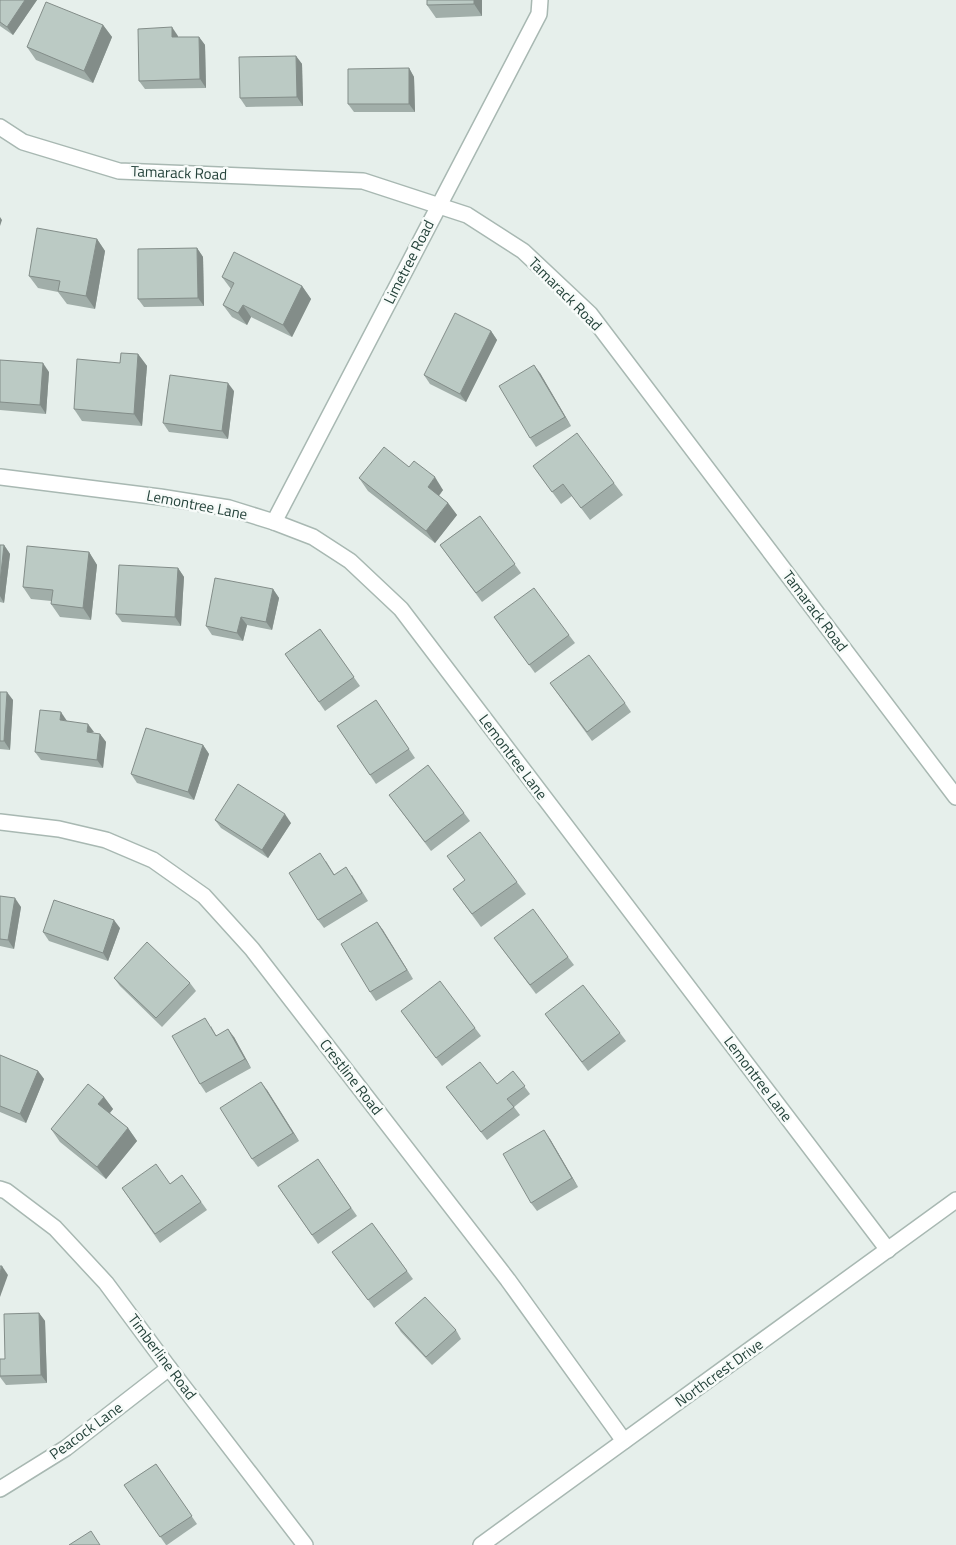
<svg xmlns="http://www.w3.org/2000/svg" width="956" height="1545" font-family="'Titillium Web',sans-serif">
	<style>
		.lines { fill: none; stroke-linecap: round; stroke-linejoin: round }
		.minor-casing { stroke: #a8b8b2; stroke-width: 18 }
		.tertiary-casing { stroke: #a8b8b2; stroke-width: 18 }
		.minor { stroke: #fff; stroke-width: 15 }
		.tertiary { stroke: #fff; stroke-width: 15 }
		.wall { fill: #a1aea9 }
		.shaded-wall { fill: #838d89 }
		.building { fill: #bbcac4; stroke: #838d89 }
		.labels { text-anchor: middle; stroke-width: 5; stroke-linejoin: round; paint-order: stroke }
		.street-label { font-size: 15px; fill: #24423a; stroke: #f7fbf9 }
	</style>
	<rect width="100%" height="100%" fill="#e6efeb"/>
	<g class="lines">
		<g class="minor-casing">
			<g id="minor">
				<path d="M0 477 160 497 229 508 274 522 313 537 350 561 401 609 888 1250"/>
				<path d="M274 522 539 14 540 0"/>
				<path d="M0 822 59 829 106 840 153 860 204 896 252 949 508 1280 624 1441"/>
				<path d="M0 1189 6 1191 55 1228 106 1283 169 1368 305 1545"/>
				<path d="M0 1489 66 1448 169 1368"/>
				<path d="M481 1545 956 1200"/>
			</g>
		</g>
		<g class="tertiary-casing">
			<path id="tertiary" d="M0 127 23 142 119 171 363 181 467 215 523 251 590 314 956 797"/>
		</g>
		<use href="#minor" class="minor"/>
		<use href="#tertiary" class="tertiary"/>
	</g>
	<g class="wall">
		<path d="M0 0H37L13 35 0 26Z"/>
		<path d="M482 0V16L436 18 427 5Z"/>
		<path d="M103 25 112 37 93 83 36 60 27 47Z"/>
		<path d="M178 36V37H199L205 45 206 88 145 89 139 81Z"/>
		<path d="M296 56 302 64 303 106 246 107 240 98Z"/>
		<path d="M409 68 414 77 415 112H354L348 104Z"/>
		<path d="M97 239 105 251 95 309 67 304 58 292 38 288 29 276Z"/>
		<path d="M197 248 203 257 204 306 144 307 138 299Z"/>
		<path d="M222 277 302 286 311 299 292 337 251 317 247 325 232 317 223 305 231 289Z"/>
		<path d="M491 331 497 340 466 402 430 384 424 375Z"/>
		<path d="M138 354 147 366 142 426 82 421 74 409 120 363Z"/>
		<path d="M0 360 49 372 46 414 0 410Z"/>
		<path d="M540 373 571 426 536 447 530 438Z"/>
		<path d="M234 391 228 439 169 432 163 423Z"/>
		<path d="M533 466 614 483 623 495 590 520 572 496 561 504Z"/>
		<path d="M409 467 443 490 439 496 448 503 457 515 435 543 368 491 359 478Z"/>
		<path d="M480 516 521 573 482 602 440 545Z"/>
		<path d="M0 545H4L10 554 4 603 0 602Z"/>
		<path d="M89 552 97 565 91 620 60 617 51 604V601L31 599 23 587Z"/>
		<path d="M178 568 184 577 181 626 122 622 116 614Z"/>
		<path d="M273 589 279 598 272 630 247 625 243 641 212 635 206 626Z"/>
		<path d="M494 617 569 635 575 643 535 673Z"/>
		<path d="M320 629 360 686 325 711 285 654Z"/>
		<path d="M550 683 625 703 631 712 592 741Z"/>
		<path d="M0 692 13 700 10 750 0 749Z"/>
		<path d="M376 700 415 758 376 784 337 726Z"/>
		<path d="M67 721 94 733 100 734 106 742 103 768 41 760 35 752Z"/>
		<path d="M203 745 209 754 194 800 137 783 131 774Z"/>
		<path d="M389 795 464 813 470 821 431 851Z"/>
		<path d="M215 820 291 823 268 858 221 828Z"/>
		<path d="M326 861 334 874 352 875 368 901 324 928 318 920Z"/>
		<path d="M517 882 526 894 481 927 453 889Z"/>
		<path d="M0 896 21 907 14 949 0 946Z"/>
		<path d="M377 922 413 979 376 1001 370 992Z"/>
		<path d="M120 928 108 961 49 941 43 932Z"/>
		<path d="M500 946 568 957 574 965 536 994Z"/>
		<path d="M114 978 190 983 196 991 162 1027 120 986Z"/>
		<path d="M401 1011 475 1028 481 1036 442 1066Z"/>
		<path d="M545 1014 620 1033 626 1041 588 1071Z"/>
		<path d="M211 1026 216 1035 234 1037 251 1068 206 1093 200 1084Z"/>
		<path d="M0 1055 38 1071 44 1079 26 1123 0 1112Z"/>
		<path d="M513 1071 530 1094 514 1107 520 1115 487 1140 446 1087 497 1084Z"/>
		<path d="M267 1090 299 1141 258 1167 252 1159Z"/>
		<path d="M104 1097 113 1109 110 1113 128 1128 137 1141 106 1179 60 1142 51 1129Z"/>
		<path d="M550 1139 578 1187 537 1211 531 1203Z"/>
		<path d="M318 1159 357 1216 318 1244 278 1186Z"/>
		<path d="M182 1175 207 1210 160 1243 122 1188 170 1184Z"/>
		<path d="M372 1223 413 1279 374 1308 332 1252Z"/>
		<path d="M39 1313 45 1321 47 1383 6 1385 0 1377V1359H5Z"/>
		<path d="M395 1323 456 1330 461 1339 432 1365 401 1332Z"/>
		<path d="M156 1464 197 1524 167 1545H166L124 1485Z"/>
	</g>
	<g class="shaded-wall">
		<path d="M25 0H37L13 35 7 27Z"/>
		<path d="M474 0H482V16L474 4Z"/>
		<path d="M103 25 112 37 93 83 84 71Z"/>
		<path d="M172 27 178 36V46L172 37Z"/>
		<path d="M199 37 205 45 206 88 200 79Z"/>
		<path d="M296 56 302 64 303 106 297 97Z"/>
		<path d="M409 68 414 77 415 112 409 104Z"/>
		<path d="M0 217 2 220 0 226Z"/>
		<path d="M97 239 105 251 95 309 86 296Z"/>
		<path d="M197 248 203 257 204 306 198 298Z"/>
		<path d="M302 286 311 299 292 337 283 325Z"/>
		<path d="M243 305 251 317 247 325 238 313Z"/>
		<path d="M491 331 497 340 466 402 460 394Z"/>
		<path d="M138 354 147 366 142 426 134 414Z"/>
		<path d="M43 363 49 372 46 414 40 405Z"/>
		<path d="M534 365 540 373 571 426 565 417Z"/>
		<path d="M228 383 234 391 228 439 222 431Z"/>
		<path d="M435 477 443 490 436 499 428 487Z"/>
		<path d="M448 503 457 515 435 543 426 531Z"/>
		<path d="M4 545 10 554 4 603 0 596V582Z"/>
		<path d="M89 552 97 565 91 620 83 608Z"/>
		<path d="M178 568 184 577 181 626 175 617Z"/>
		<path d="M273 589 279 598 272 630 266 622Z"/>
		<path d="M241 617 247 625 243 641 237 633Z"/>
		<path d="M7 692 13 700 10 750 4 741Z"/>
		<path d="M61 712 67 721 60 720Z"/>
		<path d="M88 724 94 732H87Z"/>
		<path d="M100 734 106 742 103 768 97 760Z"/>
		<path d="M203 745 209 754 194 800 188 792Z"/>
		<path d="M285 814 291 823 268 858 262 850Z"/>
		<path d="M15 898 21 907 14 949 8 940Z"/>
		<path d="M114 920 120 928 108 961 103 953Z"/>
		<path d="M377 922 383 930 413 979 407 970Z"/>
		<path d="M228 1029 234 1037 251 1068 245 1059Z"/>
		<path d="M38 1071 44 1079 26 1123 20 1114Z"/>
		<path d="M261 1082 267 1090 299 1141 293 1133Z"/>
		<path d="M104 1097 113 1109 107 1116 98 1104Z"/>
		<path d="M128 1128 137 1141 106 1179 97 1167Z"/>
		<path d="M544 1130 550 1139 578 1187 572 1178Z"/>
		<path d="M2 1266 8 1275 0 1297V1273Z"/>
		<path d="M39 1313 45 1321 47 1383 41 1375Z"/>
	</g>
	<g class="building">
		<path d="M0 0H25L7 27 0 22Z"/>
		<path d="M427 0H474V4L427 5Z"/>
		<path d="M46 2 103 25 84 71 27 47Z"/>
		<path d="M172 27V37H199L200 79 139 81 138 29Z"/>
		<path d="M296 56 297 97 240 98 239 57Z"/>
		<path d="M409 68V104H348V69Z"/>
		<path d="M37 228 97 239 86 296 58 291 60 281 29 276Z"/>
		<path d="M197 248 198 298 138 299V249Z"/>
		<path d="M234 252 302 286 283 325 243 305 238 313 223 305 234 283 222 277Z"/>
		<path d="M455 313 491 331 460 394 424 375Z"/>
		<path d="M121 353 138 354 134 414 74 409 77 359 120 363Z"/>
		<path d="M0 360 43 363 40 405 0 402Z"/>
		<path d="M534 365 565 417 530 438 499 386Z"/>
		<path d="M170 375 228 383 222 431 163 423Z"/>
		<path d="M577 433 614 483 581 508 563 484 552 492 533 466Z"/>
		<path d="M384 447 409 467 414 461 435 477 428 487 448 503 426 531 359 478Z"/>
		<path d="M480 516 515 564 476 593 440 545Z"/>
		<path d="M0 545H4L0 582Z"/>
		<path d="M27 546 89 552 83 608 51 604 53 590 23 587Z"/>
		<path d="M119 565 178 568 175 617 116 614Z"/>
		<path d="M215 578 273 589 266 622 241 617 237 633 206 626Z"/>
		<path d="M534 588 569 635 529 665 494 617Z"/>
		<path d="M320 629 354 677 319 702 285 654Z"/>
		<path d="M589 655 625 703 587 732 550 683Z"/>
		<path d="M0 692H7L4 741H0Z"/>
		<path d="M376 700 409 749 370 775 337 726Z"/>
		<path d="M40 710 61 712 60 720 88 724 87 732 100 734 97 760 35 752Z"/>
		<path d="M146 728 203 745 188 792 131 774Z"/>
		<path d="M428 765 464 813 425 842 389 795Z"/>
		<path d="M238 784 285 814 262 850 215 820Z"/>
		<path d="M480 832 517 882 472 914 453 889 465 880 447 856Z"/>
		<path d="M320 853 334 875 346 867 362 893 318 920 289 873Z"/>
		<path d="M0 896 15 898 8 940 0 939Z"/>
		<path d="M54 900 114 920 103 953 43 932Z"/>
		<path d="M533 909 568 957 530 985 494 938Z"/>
		<path d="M377 922 407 970 370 992 341 944Z"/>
		<path d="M147 942 190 983 156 1018 114 978Z"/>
		<path d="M440 981 475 1028 436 1058 401 1011Z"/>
		<path d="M583 985 620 1033 582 1062 545 1014Z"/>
		<path d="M205 1018 216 1036 228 1029 245 1059 200 1084 172 1036Z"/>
		<path d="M0 1055 38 1071 20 1114 0 1106Z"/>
		<path d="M480 1062 497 1084 513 1071 525 1086 507 1099 514 1107 481 1132 446 1087Z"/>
		<path d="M261 1082 293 1133 252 1159 220 1108Z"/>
		<path d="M88 1084 104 1097 98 1104 128 1128 97 1167 51 1129Z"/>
		<path d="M544 1130 572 1178 531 1203 503 1154Z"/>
		<path d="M318 1159 351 1208 312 1235 278 1186Z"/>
		<path d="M156 1164 170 1184 182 1175 201 1202 155 1234 122 1188Z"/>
		<path d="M372 1223 407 1271 368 1300 332 1252Z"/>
		<path d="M0 1266H2L0 1273Z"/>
		<path d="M425 1297 456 1330 426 1357 395 1323Z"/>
		<path d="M39 1313 41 1375 0 1376V1359H5L4 1314Z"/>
		<path d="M156 1464 192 1516 160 1537 124 1485Z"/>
		<path d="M91 1531 100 1545H69Z"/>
	</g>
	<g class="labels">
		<g class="street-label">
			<text transform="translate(179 173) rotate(2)" y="5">Tamarack Road</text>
			<text transform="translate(409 262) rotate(-63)" y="5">Limetree Road</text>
			<text transform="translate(565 294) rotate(45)" y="5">Tamarack Road</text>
			<text transform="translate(197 505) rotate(11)" y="5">Lemontree Lane</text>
			<text transform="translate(815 611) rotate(53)" y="5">Tamarack Road</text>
			<text transform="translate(513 757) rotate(53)" y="5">Lemontree Lane</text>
			<text transform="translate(351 1077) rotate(52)" y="5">Crestline Road</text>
			<text transform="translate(758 1079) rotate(53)" y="5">Lemontree Lane</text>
			<text transform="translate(162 1357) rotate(53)" y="5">Timberline Road</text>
			<text transform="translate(719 1373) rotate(-36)" y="5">Northcrest Drive</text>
			<text transform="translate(86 1431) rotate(-36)" y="5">Peacock Lane</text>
		</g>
	</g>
</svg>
